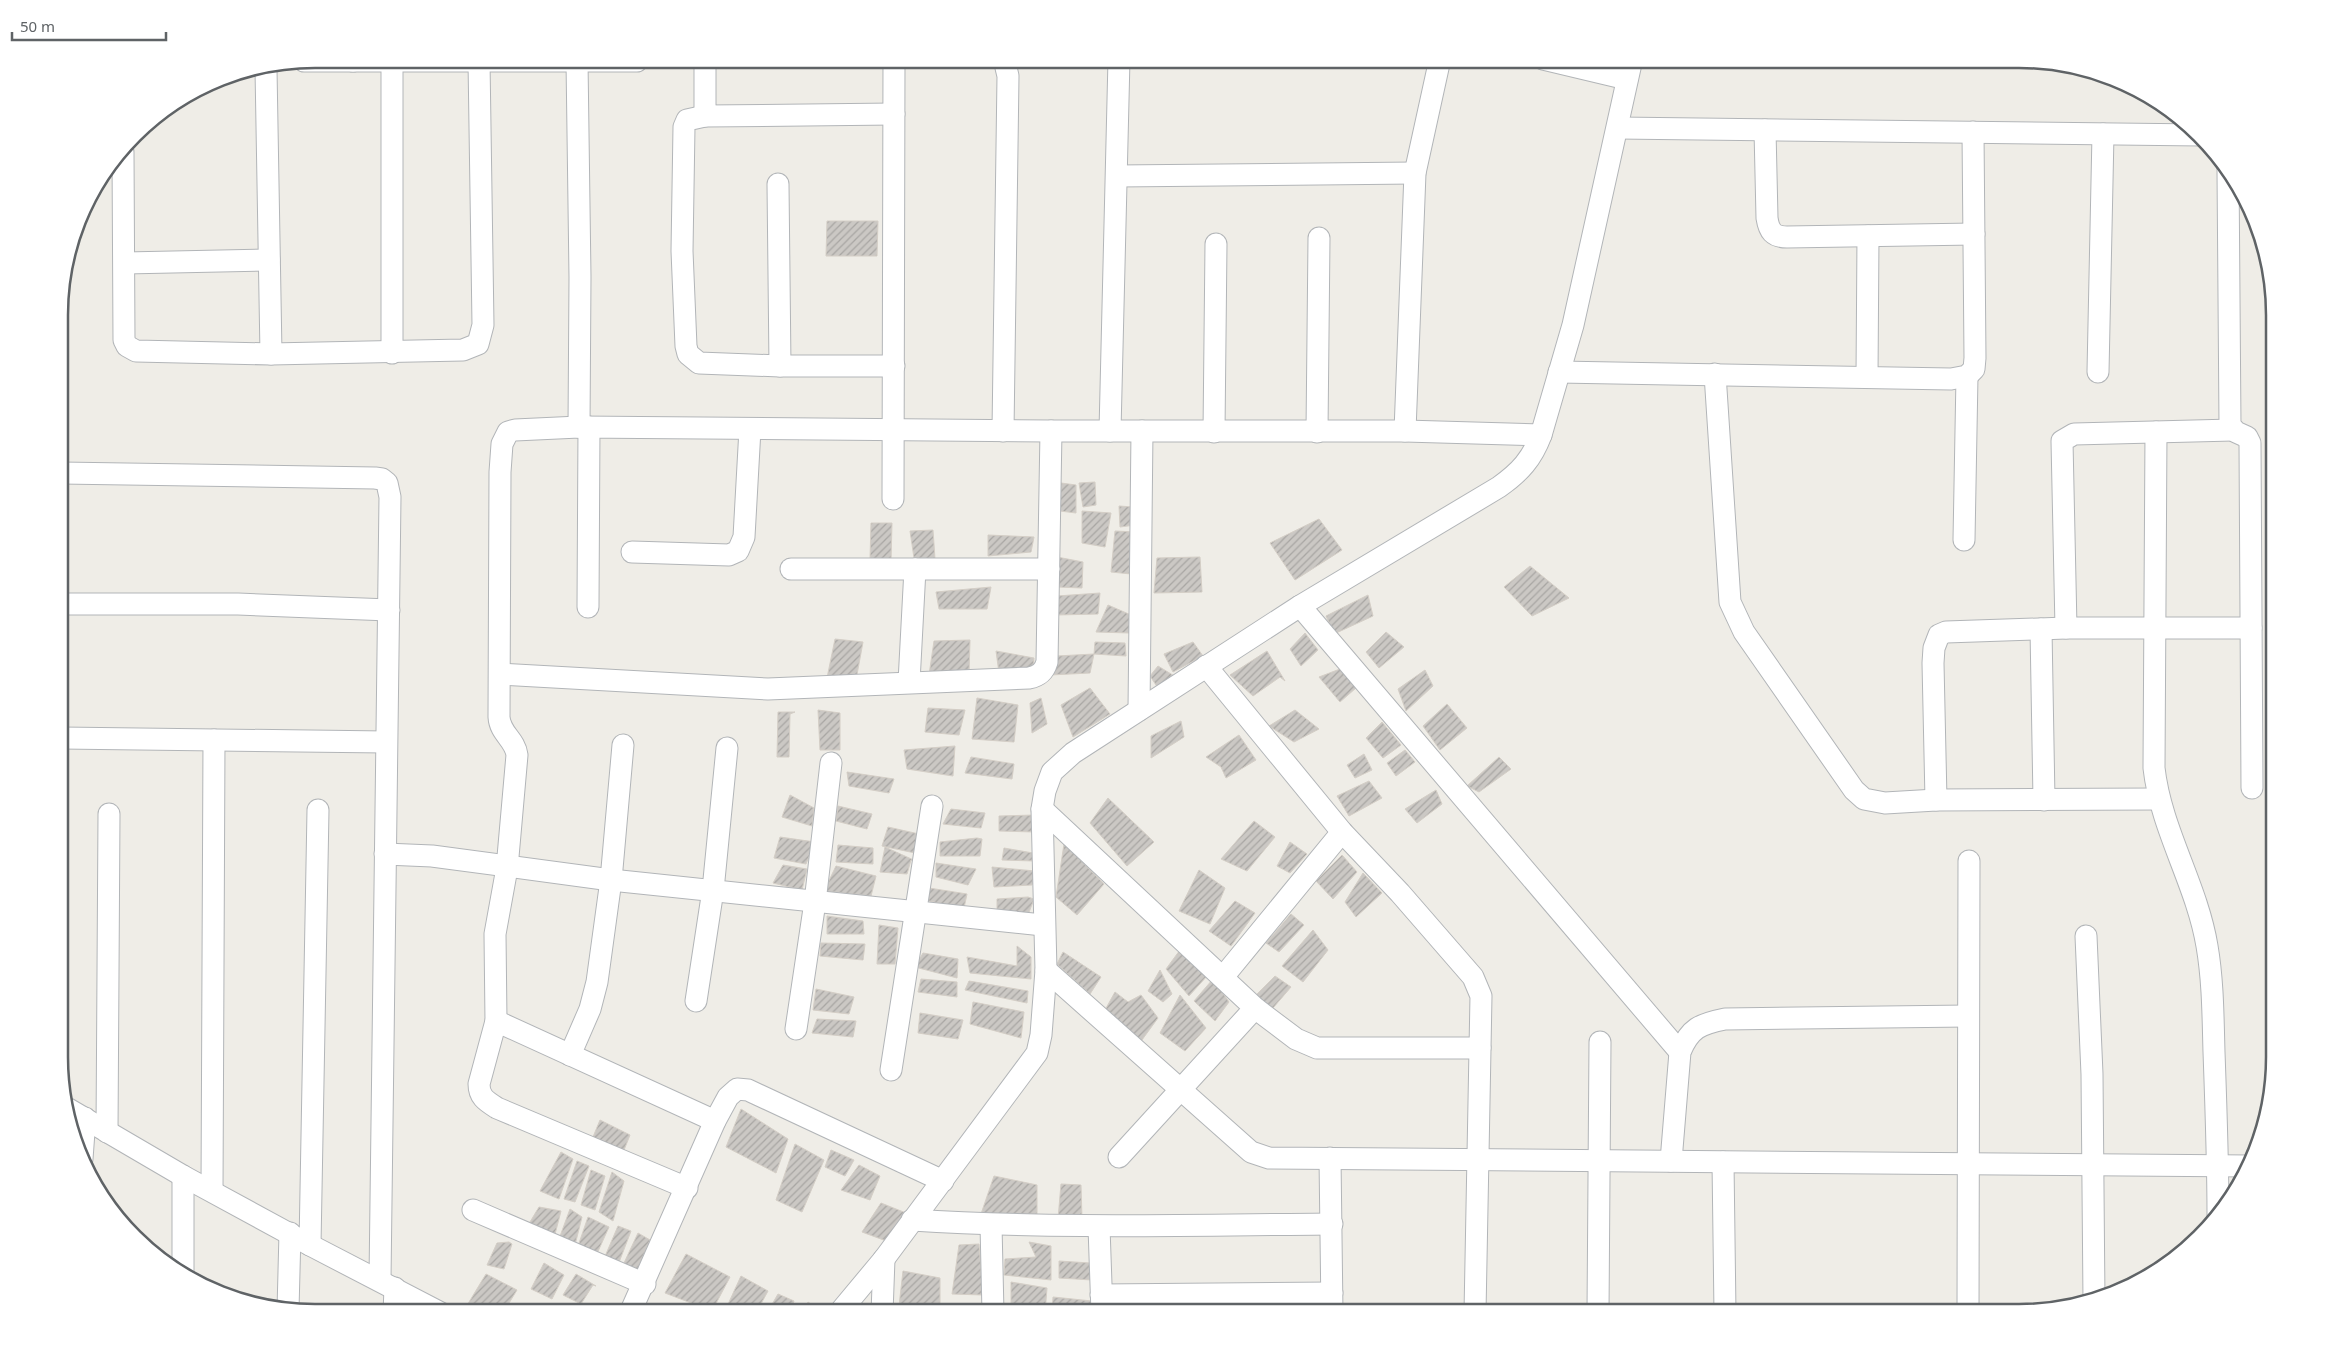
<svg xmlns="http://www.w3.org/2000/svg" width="2334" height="1372" font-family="'Noto Sans',sans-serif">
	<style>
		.building { fill: url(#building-hatch); stroke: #d4cec6 }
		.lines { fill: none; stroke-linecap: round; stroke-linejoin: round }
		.minor-casing { stroke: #b2b5b8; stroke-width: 23 }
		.minor { stroke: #fff; stroke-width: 21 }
		.rim { fill: none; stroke: #5f6366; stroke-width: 2.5 }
	</style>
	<defs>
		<pattern id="building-hatch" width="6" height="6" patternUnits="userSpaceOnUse" patternTransform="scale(1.25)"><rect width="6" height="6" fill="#cbc8c4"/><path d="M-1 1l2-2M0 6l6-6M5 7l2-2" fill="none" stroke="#a8a6a3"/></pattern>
	</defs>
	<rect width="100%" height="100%" fill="#efede7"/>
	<g class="building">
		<path d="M827 221H878L877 256H826Z"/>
		<path d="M1095 482 1096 505 1083 507 1079 483Z"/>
		<path d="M1061 483 1076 485V513L1060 511Z"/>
		<path d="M1119 506 1133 507 1135 525 1120 527Z"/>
		<path d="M1082 511 1111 513 1105 547 1082 543Z"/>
		<path d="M1319 519 1342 550 1295 580 1270 543Z"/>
		<path d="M871 523H892L891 561 870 559Z"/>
		<path d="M933 530 935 559 914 558 910 531Z"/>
		<path d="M1115 531 1135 532 1131 574 1111 572Z"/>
		<path d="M988 535 1034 537 1031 552 988 556Z"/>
		<path d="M1057 557 1083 562 1082 588 1058 587Z"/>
		<path d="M1200 557 1202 592 1154 593 1157 558Z"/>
		<path d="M1530 566 1569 598 1532 616 1504 587Z"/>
		<path d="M991 587 987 609H939L936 592Z"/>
		<path d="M1100 593 1098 614 1056 615 1057 596Z"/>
		<path d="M1368 595 1373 616 1334 634 1326 616Z"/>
		<path d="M1108 605 1131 615 1130 633 1096 632Z"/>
		<path d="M1386 632 1404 647 1379 668 1366 652Z"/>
		<path d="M1305 633 1318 650 1301 666 1290 649Z"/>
		<path d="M835 639 863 642 856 680 827 678Z"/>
		<path d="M970 640 969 674 929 675 934 641Z"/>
		<path d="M1095 642 1125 643 1126 656 1094 654Z"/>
		<path d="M1193 642 1203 656 1173 672 1164 654Z"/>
		<path d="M996 651 1034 658 1033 677 999 673Z"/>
		<path d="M1267 651 1285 681 1280 677 1253 696 1230 675Z"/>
		<path d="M1094 654 1090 673 1050 675 1057 656Z"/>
		<path d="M1158 666 1176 677 1158 688 1150 676Z"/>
		<path d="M1340 669 1356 688 1340 702 1319 677Z"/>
		<path d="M1425 670 1433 686 1406 711 1398 689Z"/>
		<path d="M1090 688 1110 714 1073 737 1061 705Z"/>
		<path d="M977 698 1018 705 1014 742 972 739Z"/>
		<path d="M1041 698 1047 724 1032 733 1030 703Z"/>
		<path d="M1447 704 1467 728 1440 750 1423 726Z"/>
		<path d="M928 708 965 710 959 735 925 732Z"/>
		<path d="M818 710 840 713V750H820Z"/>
		<path d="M1295 710 1319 729 1294 742 1269 726Z"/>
		<path d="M778 712H795L790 714 789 757H777Z"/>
		<path d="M1181 721 1184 737 1151 758V736Z"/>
		<path d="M1382 722 1401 745 1383 758 1366 738Z"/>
		<path d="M1239 735 1256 760 1226 778 1221 767 1206 757Z"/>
		<path d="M955 746 953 776 907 769 904 750Z"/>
		<path d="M1405 750 1415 762 1396 776 1387 763Z"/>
		<path d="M1364 754 1372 770 1355 778 1347 765Z"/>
		<path d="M971 757 1014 764 1012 779 965 773Z"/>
		<path d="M1499 757 1511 769 1479 792 1467 786Z"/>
		<path d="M847 772 894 779 889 793 849 786Z"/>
		<path d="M1369 781 1382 798 1349 816 1337 796Z"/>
		<path d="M1436 790 1442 804 1417 823 1405 809Z"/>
		<path d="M790 795 814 808 812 826 782 817Z"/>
		<path d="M1108 798 1154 842 1127 866 1090 823Z"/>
		<path d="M838 806 872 814 867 829 836 821Z"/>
		<path d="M951 809 985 813 981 828 943 824Z"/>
		<path d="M1035 815 1034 832 999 831V816Z"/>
		<path d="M1254 821 1275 837 1247 871 1221 859Z"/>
		<path d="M888 827 919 834 915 853 882 846Z"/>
		<path d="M780 837 815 842 806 864 774 858Z"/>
		<path d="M977 838 982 839 980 856H940V842Z"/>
		<path d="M1290 842 1307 854 1290 873 1277 866Z"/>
		<path d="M1064 844 1104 884 1077 915 1056 897Z"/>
		<path d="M838 845 873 848V864L836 862Z"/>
		<path d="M885 847 918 862 911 860 907 874 880 872Z"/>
		<path d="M1004 848 1033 853 1034 861 1002 860Z"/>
		<path d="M1342 855 1357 872 1333 899 1316 881Z"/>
		<path d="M936 863 976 869 968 885 936 877Z"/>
		<path d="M783 865 807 869 802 890 773 883Z"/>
		<path d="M836 866 876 876 871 896 824 891Z"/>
		<path d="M992 867 1035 871 1032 885 994 887Z"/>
		<path d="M1199 870 1225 888 1210 924 1179 911Z"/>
		<path d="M1363 873 1382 893 1356 917 1345 902Z"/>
		<path d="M929 888 967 894 964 908 924 900Z"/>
		<path d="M1028 897 1034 899 1028 915 997 912V899Z"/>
		<path d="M1235 901 1255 913 1231 946 1209 931Z"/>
		<path d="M1291 914 1304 925 1279 952 1266 943Z"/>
		<path d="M827 916 863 921 864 934H827Z"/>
		<path d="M879 925 898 928 895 964H877Z"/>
		<path d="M1313 930 1328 950 1303 982 1282 966Z"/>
		<path d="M821 943 865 944 863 960 820 956Z"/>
		<path d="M1017 946 1031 957V979L970 973 967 957 1017 966Z"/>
		<path d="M1180 950 1208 975 1189 996 1166 969Z"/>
		<path d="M1063 952 1101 977 1090 994 1057 964Z"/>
		<path d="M923 953 958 959 957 978 915 967Z"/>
		<path d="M1160 970 1172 994 1163 1002 1148 991Z"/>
		<path d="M1275 976 1291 987 1273 1008 1254 997Z"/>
		<path d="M921 979 957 982V997L918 992Z"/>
		<path d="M1213 979 1229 1002 1215 1021 1194 1001Z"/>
		<path d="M969 981 1028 991 1027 1003 965 990Z"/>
		<path d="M816 989 854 997 849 1014 813 1010Z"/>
		<path d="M1115 992 1128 1002 1141 995 1158 1018 1139 1044 1105 1010Z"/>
		<path d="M1180 995 1206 1028 1185 1051 1160 1033Z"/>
		<path d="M973 1002 1024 1012 1021 1038 970 1024Z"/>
		<path d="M920 1013 963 1020 958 1039 918 1033Z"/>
		<path d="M817 1019 856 1021 853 1037 812 1033Z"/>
		<path d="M741 1109 788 1139 776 1173 726 1147Z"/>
		<path d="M600 1120 630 1135 622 1155 593 1137Z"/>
		<path d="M795 1144 824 1160 802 1212 776 1200Z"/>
		<path d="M831 1150 854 1160 845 1176 825 1167Z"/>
		<path d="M561 1152 573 1159 559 1199 540 1191Z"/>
		<path d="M577 1161 589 1166 575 1202 564 1199Z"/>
		<path d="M859 1165 880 1176 870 1200 841 1190Z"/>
		<path d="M591 1170 605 1176 595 1210 581 1205Z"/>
		<path d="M612 1172 624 1181 613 1221 599 1212Z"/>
		<path d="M994 1176 1037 1185V1214H981Z"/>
		<path d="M1061 1184 1081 1185 1082 1219H1058Z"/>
		<path d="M881 1203 906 1213 889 1242 862 1232Z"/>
		<path d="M539 1207 561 1211 553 1242 527 1227Z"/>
		<path d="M570 1209 582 1217 575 1245 559 1239Z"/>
		<path d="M588 1217 609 1227 595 1258 577 1249Z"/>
		<path d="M618 1226 631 1231 618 1265 603 1261Z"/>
		<path d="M638 1233 650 1240 636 1273 624 1263Z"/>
		<path d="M509 1242 512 1244 504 1269 487 1265 497 1243Z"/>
		<path d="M1029 1242 1051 1246V1280L1004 1275 1005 1259 1036 1257Z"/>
		<path d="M979 1244 983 1295 952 1294 959 1245Z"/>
		<path d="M686 1254 730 1277 712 1311 665 1293Z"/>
		<path d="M1059 1261 1090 1263 1092 1280 1059 1278Z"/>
		<path d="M544 1263 564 1275 552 1299 531 1289Z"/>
		<path d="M903 1271 940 1278V1303L899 1306Z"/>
		<path d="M486 1274 517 1290 503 1313 463 1312Z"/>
		<path d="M576 1274 596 1286 593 1285 581 1304 563 1295Z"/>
		<path d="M741 1276 768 1291 756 1313H724Z"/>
		<path d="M1011 1282 1047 1288 1045 1313H1011Z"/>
		<path d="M778 1294 794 1301 790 1313H767Z"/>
		<path d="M1053 1297 1092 1301V1313H1052Z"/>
		<path d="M808 1302 824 1313H803Z"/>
	</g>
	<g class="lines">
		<g class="minor-casing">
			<g id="minor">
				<path d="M353 59V61H637"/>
				<path d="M705 59V116L894 114"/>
				<path d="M1543 59 1627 79"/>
				<path d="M304 61H353"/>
				<path d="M392 61V353"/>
				<path d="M577 61 580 277 579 427"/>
				<path d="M266 69 271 354"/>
				<path d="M705 116 687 120 684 127 682 251 686 346 688 354 699 363 780 366H894"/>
				<path d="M1618 128 2201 135"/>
				<path d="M1765 130 1767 218C1769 231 1773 237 1787 237L1974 234"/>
				<path d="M123 152 124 340 127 346 136 351 271 354 463 350 478 344 483 325 479 61"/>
				<path d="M2228 170 2230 425 2236 432 2247 437 2250 443 2252 788"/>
				<path d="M1117 176 1415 173"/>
				<path d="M778 184 780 366"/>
				<path d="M125 263 269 260"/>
				<path d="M1559 372 1951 379 1967 376 1974 369 1975 358 1973 132"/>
				<path d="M2098 372 2103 134"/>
				<path d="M1715 374 1730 602 1744 632 1854 790 1864 799 1885 803 1936 800 2159 799"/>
				<path d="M1867 377 1868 236"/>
				<path d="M1003 431 1008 76 1004 59"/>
				<path d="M1110 431 1119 59"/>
				<path d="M1405 431 1415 173 1440 59"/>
				<path d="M1214 432 1216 244"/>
				<path d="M1317 432 1319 238"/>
				<path d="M2156 432 2154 768C2161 830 2197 885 2207 946 2213 981 2213 1017 2214 1052 2216 1107 2218 1161 2218 1215"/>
				<path d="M61 473 375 478 382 479 387 483 390 497 380 1280"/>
				<path d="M893 499 894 59"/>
				<path d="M1964 540 1967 376"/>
				<path d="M632 552 729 555 738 551 744 537 750 429"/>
				<path d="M791 569H1049"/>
				<path d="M61 604H238L389 610"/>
				<path d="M1300 606 1680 1052"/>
				<path d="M588 607 589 427"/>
				<path d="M2066 628 2062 441 2074 434 2233 430"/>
				<path d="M2041 629 2044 800"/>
				<path d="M1206 666 1342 832 1400 893 1473 977 1481 996 1475 1313"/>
				<path d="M500 674 768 689 1029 678C1039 676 1044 672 1047 662L1051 431"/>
				<path d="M909 682 915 569"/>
				<path d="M1139 710 1142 431"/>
				<path d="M61 738 386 742"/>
				<path d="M1936 800 1933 663 1934 648 1939 635 1946 632 2066 628H2251"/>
				<path d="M1042 809 1255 1008 1296 1039 1317 1048H1480"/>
				<path d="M385 854 432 856 611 880 1043 925"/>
				<path d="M2086 936 2092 1074 2094 1301"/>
				<path d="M1046 970 1251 1152 1269 1158 2250 1166"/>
				<path d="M1223 977 1342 832"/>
				<path d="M696 1001 713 890 727 748"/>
				<path d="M496 1021 715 1121"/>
				<path d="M796 1029 815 902 831 763"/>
				<path d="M570 1055 590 1009 597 982 611 880 623 745"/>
				<path d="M891 1070 932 806"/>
				<path d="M65 1107 183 1176 310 1245 441 1313"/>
				<path d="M107 1132 109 814"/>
				<path d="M1119 1157 1255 1008"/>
				<path d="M1330 1158 1332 1313"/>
				<path d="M82 1159 85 1118"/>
				<path d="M1671 1161 1680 1052C1690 1028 1700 1024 1725 1019L1968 1016"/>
				<path d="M1723 1162 1725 1313"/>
				<path d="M687 1188 497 1108C486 1101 479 1097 479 1084L496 1021 495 934 507 868 517 755C515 739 500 734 499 717L500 472 502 444 508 432 515 430 579 427 1051 431H1405L1541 435"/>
				<path d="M212 1191 214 740"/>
				<path d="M473 1210 645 1284"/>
				<path d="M912 1220C1052 1229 1192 1225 1332 1224"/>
				<path d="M991 1225 993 1313"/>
				<path d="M1099 1227 1102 1313"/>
				<path d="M310 1245 318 810"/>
				<path d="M183 1276V1176"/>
				<path d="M1101 1295 1332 1293"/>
				<path d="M288 1310 290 1233"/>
				<path d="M394 1313 395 1288"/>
				<path d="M630 1313 715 1121 728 1097 737 1089 748 1090 943 1181"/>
				<path d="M839 1313 884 1259 1037 1053 1041 1035 1046 970 1042 809 1045 791 1052 772 1073 753 1300 606 1499 487C1520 472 1532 459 1541 435L1573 325 1632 59"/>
				<path d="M882 1313 884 1259"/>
				<path d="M1598 1313 1600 1042"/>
				<path d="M1968 1313 1969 861"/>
			</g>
		</g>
		<use href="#minor" class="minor"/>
	</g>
	<path d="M0 0H2334V1372H0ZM315 68H2019A247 247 0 0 1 2266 315V1057A247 247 0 0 1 2019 1304H315A247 247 0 0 1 68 1057V315A247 247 0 0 1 315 68Z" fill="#fff" fill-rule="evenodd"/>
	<path class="rim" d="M315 68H2019A247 247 0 0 1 2266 315V1057A247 247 0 0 1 2019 1304H315A247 247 0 0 1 68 1057V315A247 247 0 0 1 315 68Z"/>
	<path d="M12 32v8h154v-8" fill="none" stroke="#5f6366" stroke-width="2.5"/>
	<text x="20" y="32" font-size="15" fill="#5f6366" stroke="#ffffff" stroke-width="4" paint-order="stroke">50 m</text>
</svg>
